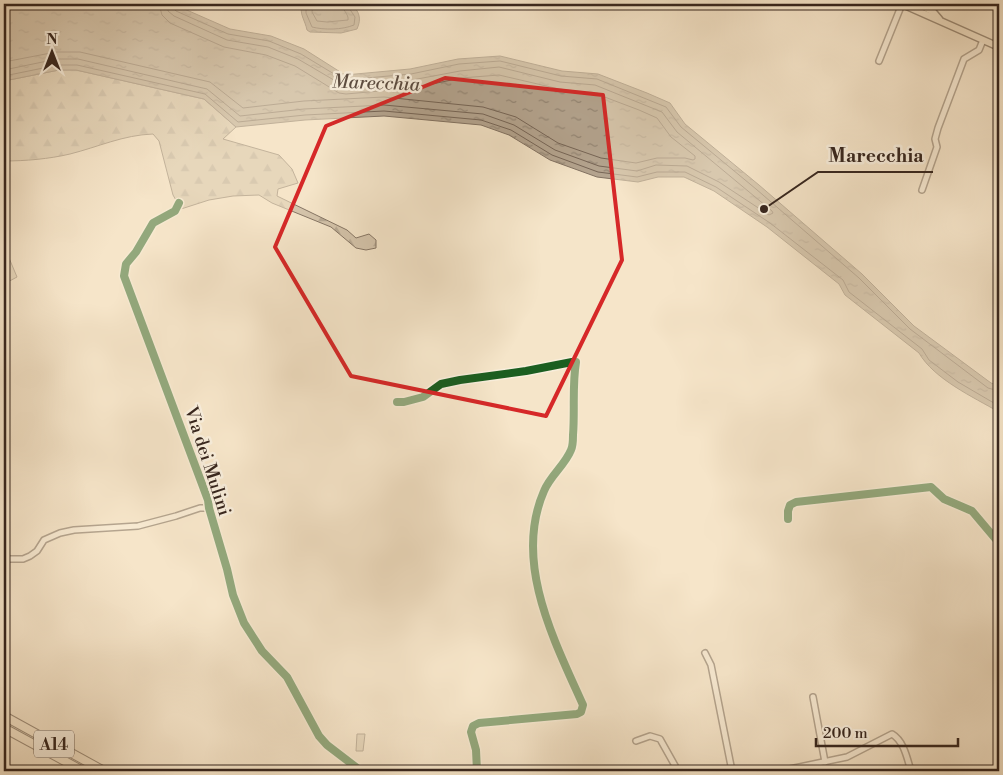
<svg xmlns="http://www.w3.org/2000/svg" width="1003" height="775" font-family="'Libre Bodoni',serif">
	<style>
		.green { fill: #d5c5ac; stroke: #867665 }
		.forest { fill: url(#forest-firs); stroke: #867665 }
		.water { fill: url(#water-ripples); stroke: #827262 }
		.lines { fill: none; stroke-linecap: round; stroke-linejoin: round }
		.shore { stroke: #766556; stroke-width: 1 }
		.minor-casing { stroke: #665649; stroke-width: 8 }
		.major-casing { stroke: #37261e; stroke-width: 9 }
		.highway-casing { stroke: #37261e; stroke-width: 10 }
		.minor { stroke: #f8eedc; stroke-width: 5 }
		.major { stroke: #f5e5c9; stroke-width: 6 }
		.highway { stroke: #f5e5c9; stroke-width: 8 }
		.cycleway-casing { stroke: #f8eedc; stroke-width: 11 }
		.cycleway { stroke: #1b5e20; stroke-width: 8 }
		.marked { fill: none; stroke: #d62828; stroke-width: 4; stroke-linejoin: round }
		.labels { text-anchor: middle; stroke-width: 5; stroke-linejoin: round; paint-order: stroke }
		.shield { fill: #f8eedc; stroke: #716257; stroke-width: 1 }
		.shield-label { font-size: 16px; font-weight: bold; fill: #37261e }
		.street-label { font-size: 18px; fill: #37261e; stroke: #f8eedc }
		.water-label { font-size: 19px; font-style: italic; fill: #5c4c40; stroke: #f8eedc }
		.leader { fill: none; stroke: #37261e; stroke-width: 2 }
		.callout-dot { fill: #37261e; stroke: #f8eedc; stroke-width: 2 }
		.callout-label { font-size: 19px; text-anchor: middle; font-weight: bold; fill: #37261e; stroke: #f8eedc; stroke-width: 5; stroke-linejoin: round; paint-order: stroke }
	</style>
	<defs>
		<pattern id="forest-firs" width="22" height="20" patternUnits="userSpaceOnUse" patternTransform="scale(1.25)"><rect width="22" height="20" fill="#d5c5ac"/><path d="M5 1l3.5 6h-7zM16 11l3.5 6h-7z" fill="#b7a994"/></pattern>
		<pattern id="water-ripples" width="26" height="14" patternUnits="userSpaceOnUse" patternTransform="scale(1.25)"><rect width="26" height="14" fill="#b4a48f"/><path d="M2 4q2-2 4 0t4 0M15 11q2-2 4 0t4 0" fill="none" stroke="#938574"/></pattern>
	</defs>
	<rect width="100%" height="100%" fill="#f5e5c9"/>
	<filter id="stains"><feTurbulence type="fractalNoise" baseFrequency=".004" numOctaves="4"/><feColorMatrix values="0 0 0 0 .2 0 0 0 0 .09 0 0 0 0 .02 0 0 0 .5 -.17"/></filter>
	<radialGradient id="worn" r=".72"><stop offset=".6" stop-color="#630" stop-opacity="0"/><stop offset="1" stop-color="#630" stop-opacity=".3"/></radialGradient>
	<g class="green">
		<path d="M4 246 17 277 4 284Z"/>
		<path d="M357 734H365L363 751H356Z"/>
	</g>
	<path class="forest" d="M59 70H76L204 99 236 127 223 139 279 155 292 169 298 183 278 189 277 196 347 230 356 238 369 234 376 240V248L366 250 356 248 331 227 272 203 259 195 233 196 209 200 181 209 173 195 159 141 153 134C123 135 98 147 70 154 49 159 25 161 4 161V81Z"/>
	<g class="water">
		<path d="M4 4H173L230 29 271 36 304 49 345 75 410 69 458 59 500 56 562 71 598 74 647 93 670 103 685 124 759 185 862 274 914 326 991 383 999 386V412C973 397 934 379 919 353L845 295 839 284 767 227 714 191 684 177H658L638 182 597 177 550 160 509 135 481 125 384 116 305 120 236 127 204 99 76 70H59L4 81Z"/>
		<path d="M302 4H351C359 11 362 18 357 29L341 33 310 32 307 30C305 20 299 14 302 4Z"/>
	</g>
	<g class="lines">
		<g class="shore">
			<path d="M173 4V8L176 11 228 34 269 41 301 54 344 80 411 74 459 64 500 61 561 76 597 79 666 107 681 127 756 189 859 278 910 329 988 388 999 391"/>
			<path d="M306 4V13L312 27C324 30 342 30 354 25L355 17 349 8 348 4"/>
			<path d="M313 4 312 12 317 21 327 22 348 20C349 14 342 10 342 4"/>
			<path d="M4 62 56 52H80L210 82 243 108 304 101 384 97 483 107 516 117 558 143 601 158 636 163 657 158H685L693 160 695 159V156L671 137 657 118 639 110 594 93 559 89 499 75 461 78 413 88 346 94 339 93 295 66 266 55 224 47 170 23 162 15 159 4"/>
			<path d="M4 70 57 59H78L207 89 240 116 304 109 384 105 483 114 514 125 555 150 599 166 637 171 656 165 687 166 719 182 769 215 773 213 772 211 677 132 662 112 595 85 560 82 499 67 460 71 412 80 344 86 298 59 268 47 227 40 174 16 168 11 167 4"/>
			<path d="M4 76 58 65H77L205 94 238 122 305 115 384 111 481 120 511 130 552 155 598 172 637 177 657 172H685L716 187 770 223 843 280 849 292 922 349 929 360 958 382 999 406"/>
		</g>
		<g class="minor-casing">
			<g id="minor">
				<path d="M879 61 902 4"/>
				<path d="M922 190 937 147 935 139 938 128 964 59 979 50 983 40"/>
				<path d="M179 203 175 211 153 223 136 252 126 264 124 276 208 500 209 508 227 569 233 595 244 623 262 651 287 677 319 736 327 745 361 771"/>
				<path d="M397 402H404L423 397 441 384 460 380 526 371 572 362H576C572 386 575 411 573 435 573 439 573 446 571 450 565 465 550 476 544 491 513 562 554 640 583 705L581 712 577 714 479 723 473 726 471 732 476 750 477 771"/>
				<path d="M788 519V511L790 505 796 502 931 487 944 499 972 511 999 543"/>
				<path d="M4 559H23L30 556 37 551 44 540 60 533 74 530 138 526 176 516 200 508H209"/>
				<path d="M705 653 711 665 732 771"/>
				<path d="M813 697 825 762"/>
				<path d="M636 741 650 736 660 739 678 771"/>
				<path d="M780 771 847 757 892 734C904 741 907 758 911 771"/>
			</g>
		</g>
		<g class="major-casing">
			<g id="major">
				<path d="M902 4 999 47"/>
				<path d="M919 4 933 12 939 19"/>
			</g>
		</g>
		<g class="highway-casing">
			<g id="highway">
				<path d="M4 716 104 771"/>
				<path d="M4 728 83 771"/>
			</g>
		</g>
		<use href="#minor" class="minor"/>
		<use href="#major" class="major"/>
		<use href="#highway" class="highway"/>
		<g class="cycleway-casing">
			<g id="cycleway">
				<path d="M179 203 175 211 153 223 136 252 126 264 124 276 208 500 209 508 227 569 233 595 244 623 262 651 287 677 319 736 327 745 361 771"/>
				<path d="M397 402H404L423 397 441 384 460 380 526 371 572 362H576C572 386 575 411 573 435 573 439 573 446 571 450 565 465 550 476 544 491 513 562 554 640 583 705L581 712 577 714 479 723 473 726 471 732 476 750 477 771"/>
				<path d="M788 519V511L790 505 796 502 931 487 944 499 972 511 999 543"/>
			</g>
		</g>
		<use href="#cycleway" class="cycleway"/>
	</g>
	<path d="M0 0H1003V775H0ZM445 78 603 95 622 260 546 416 351 376 275 247 326 126Z" fill="#f5e5c9" fill-opacity=".55" fill-rule="evenodd"/>
	<path class="marked" d="M445 78 603 95 622 260 546 416 351 376 275 247 326 126Z"/>
	<g class="labels">
		<rect class="shield" x="34" y="730.5" width="40" height="27" rx="4"/>
		<g class="shield-label">
			<text x="54" y="750">A14</text>
		</g>
		<g class="street-label">
			<text transform="translate(208 461) rotate(72)" y="6">Via dei Mulini</text>
		</g>
		<g class="water-label">
			<text transform="translate(376 82) rotate(2)" y="7">Marecchia</text>
		</g>
	</g>
	<path class="leader" d="M764 209L818 172H933"/>
	<circle class="callout-dot" cx="764" cy="209" r="5"/>
	<g class="callout-label">
		<text x="876" y="162">Marecchia</text>
	</g>
	<rect width="1003" height="775" fill="none" stroke="#f5e5c9" stroke-width="20"/>
	<rect x="5" y="5" width="993" height="765" fill="none" stroke="#37261e" stroke-width="2.5"/>
	<rect x="10" y="10" width="983" height="755" fill="none" stroke="#37261e"/>
	<g transform="translate(52 52)" stroke="#f8eedc" stroke-width="4" paint-order="stroke">
	<path d="M0-4L9 19L0 12L-9 19Z" fill="#37261e"/>
	<text y="-8" font-size="14" font-weight="bold" text-anchor="middle" fill="#37261e">N</text>
	</g>
	<path d="M816 738v8h142v-8" fill="none" stroke="#37261e" stroke-width="2.5"/>
	<text x="823" y="738" font-size="15" fill="#37261e" stroke="#f8eedc" stroke-width="4" paint-order="stroke">200 m</text>
	<rect width="100%" height="100%" filter="url(#stains)"/>
	<rect width="100%" height="100%" fill="url(#worn)"/>
</svg>
